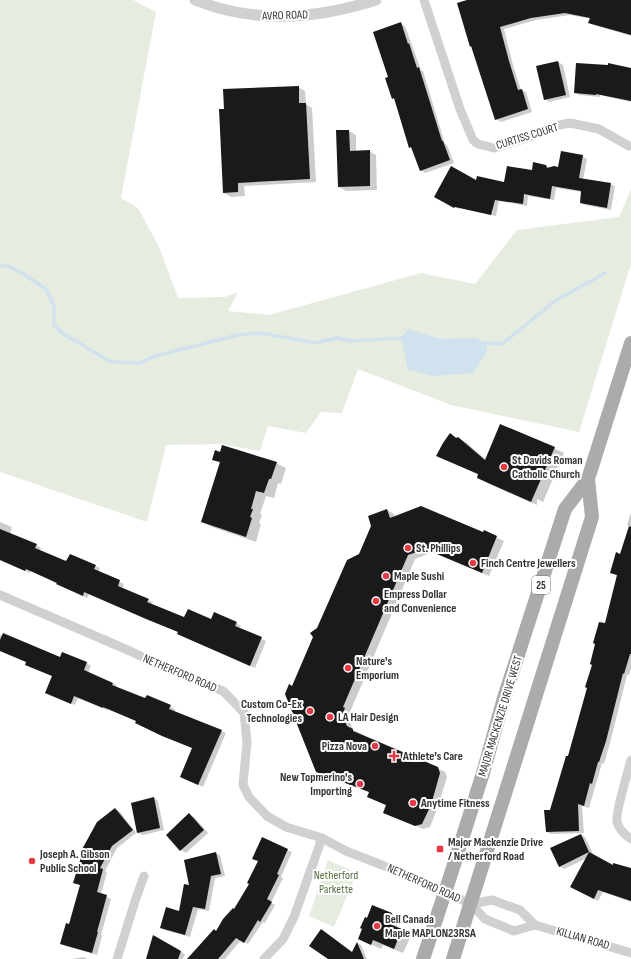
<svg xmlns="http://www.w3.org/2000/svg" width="631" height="959" font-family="'Sofia Sans Condensed',sans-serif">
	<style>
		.green { fill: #e6ecdf }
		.water { fill: #cfe2ee }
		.shadow { fill: #0003 }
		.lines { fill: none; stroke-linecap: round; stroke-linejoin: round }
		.stream { stroke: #cfe2ee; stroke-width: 3.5 }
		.building { fill: #1a1a1a }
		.minor { stroke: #d0d0d0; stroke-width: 9 }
		.tertiary { stroke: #d0d0d0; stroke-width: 11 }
		.primary { stroke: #ababab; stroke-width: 14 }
		.poi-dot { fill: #e63946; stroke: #fff; stroke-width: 1.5 }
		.labels { text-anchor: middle; stroke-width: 4; stroke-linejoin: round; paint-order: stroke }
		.shield { fill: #fff; stroke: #707070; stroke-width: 1 }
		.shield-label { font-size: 11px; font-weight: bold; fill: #333 }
		.street-label { font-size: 12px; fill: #333; stroke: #fff }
		.poi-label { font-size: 12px; font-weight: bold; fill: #333; stroke: #fff; text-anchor: start }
		.park-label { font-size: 12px; fill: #56703f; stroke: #fff }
	</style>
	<rect width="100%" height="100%" fill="#fff"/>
	<g class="green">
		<path d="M0 0H133L156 12 121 198 138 208 159 247 178 298 225 297 238 292 228 311 269 315 421 273 475 284 517 230 619 217 631 189V264L579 432 451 405 358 369 342 413 321 412 306 433 268 426 260 451 222 444 166 445 147 522 0 472Z"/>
		<path d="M328 860 357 873 334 927 309 916Z"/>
	</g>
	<path class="water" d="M408 329 441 339 476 338 486 343 487 352 473 373 434 376 408 370 401 338Z"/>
	<g class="shadow">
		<path d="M470 0H626L631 2V36L594 25 590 23 591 19 570 15 536 20 504 29 513 65 521 90 526 92 532 112 501 122 496 119 472 47 470 46Z"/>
		<path d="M401 24 405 26 421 70 423 71 445 144 447 145 454 163 425 173 420 170 412 148 410 147 395 100 393 98 389 78Z"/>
		<path d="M558 62 563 65 570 97 549 102 545 99Z"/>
		<path d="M609 66 631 70V102L600 95V97L579 95 575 93Z"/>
		<path d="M298 87 305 91 306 104 312 108 316 182 244 186 245 196 231 197 224 193 225 109Z"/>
		<path d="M349 131 356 135V151H369L376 155 377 190 346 191 339 187Z"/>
		<path d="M582 156 587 159 583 180 610 184 615 186 611 210 585 205 581 203 582 192 556 188 554 200 528 196 527 206 499 201 496 216 460 208 459 209 436 197 477 181 505 183 546 165 550 168H559Z"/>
		<path d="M450 434 467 443 486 460 554 448 564 453 543 502 537 499V505L487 483 478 477 479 475 438 456Z"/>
		<path d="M213 460 276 463 286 468 281 484 278 483 274 498 266 496 260 514 262 515 259 523 261 524 256 542 212 527 202 521 220 463Z"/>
		<path d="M387 510 394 514 395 517 483 534 484 532 504 541 489 576 433 552 415 559 350 712 351 713 349 719 353 730 445 772 447 777 437 809 430 827 423 829 384 812 387 806 368 797 370 792 324 775 317 771 293 687 318 628Z"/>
		<path d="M631 512V669L629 675H627L610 743 604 764 602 763 589 808 582 806 584 833 551 834 547 832 551 811 568 757 605 625 618 576 611 573 621 555 630 527 627 525Z"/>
		<path d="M0 522 12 527 10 534 36 545 41 548 40 551 67 562 95 566 100 568 98 572 124 584 122 589 148 600 153 602 151 605 185 618 236 623 241 626 239 629 266 641 255 668 183 636 179 632 89 594 87 598 31 571 30 573 0 560Z"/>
		<path d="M0 635 60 659 63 653 87 663 91 666 88 673 113 683 117 686V688L146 700 147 696 175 709 174 712 226 733 203 787 186 779 193 748 137 721 108 709 107 710 78 698 75 705 51 695 53 676 27 662 0 651Z"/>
		<path d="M154 798 158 801 164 830 143 835 138 833Z"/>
		<path d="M115 809 120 812 136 833 117 848 105 871 107 872 101 894 111 899 101 935 102 936 97 955 66 946 61 944Z"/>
		<path d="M189 815 194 817 208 833 186 853 181 850 167 835Z"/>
		<path d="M581 835 585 837 593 854 613 866 631 869V902L603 892 598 901 571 886 587 858 564 869 559 866Z"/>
		<path d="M287 850 292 852 281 877 283 878 271 903 275 905 265 923 263 922 248 944 241 940 225 959H189L216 932Z"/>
		<path d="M215 853 220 855 225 876 215 878 209 911 198 909 190 937 165 930 161 928 180 912Z"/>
		<path d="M391 913 400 919 396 928 411 936 403 953 383 945 381 949 359 939 363 929Z"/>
		<path d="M154 937 185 954 183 959H147Z"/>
		<path d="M357 943 361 945 367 959H330L353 953Z"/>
		<path d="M84 957 87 959H71Z"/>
	</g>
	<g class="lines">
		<g class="stream">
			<path d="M0 265 7 266 20 272 46 289 54 306V325L62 333 111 362 140 363 155 356 238 335 260 333 315 343 337 338 351 341 401 338"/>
			<path d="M486 343 502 344 555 301 605 273"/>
		</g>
	</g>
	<g class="building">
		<path d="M467 0H631V35L588 23 590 18 565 13 531 18 500 27 509 61 518 90 522 89 528 109 495 120 471 46 470 47 457 3Z"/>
		<path d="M401 22 408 44 409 43 417 68 419 67 442 141H443L450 160 420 171 411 147 409 148 394 98 392 99 385 78 388 77 373 32Z"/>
		<path d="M558 61 566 95 544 100 536 66Z"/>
		<path d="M576 63 608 65V63L631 68V101L596 94V95L574 93Z"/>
		<path d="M299 86V103H306L310 179 238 183V192L223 193 219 109H224L223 89Z"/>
		<path d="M336 130H349L350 151 370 150V186L338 187Z"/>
		<path d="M561 151 583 155 579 178 611 183 607 208 580 203 581 191 552 186 550 199 524 194 523 204 495 200 491 215 455 207 454 208 434 197 451 166 476 180 477 176 504 182 507 166 532 170 533 162 546 165 547 168 554 166 558 167Z"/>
		<path d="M500 424 555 447 531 502 477 478 478 474 436 456 443 443 450 433 456 438 458 437 485 460Z"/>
		<path d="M222 445 277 462 271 479H269L264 493 256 491 251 509H253L250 517 252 518 246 537 201 522 220 462 212 460 215 450 220 452Z"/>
		<path d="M421 506 483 532 484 530 497 536 482 573 425 549 408 555 343 707 345 708 342 715 347 726 353 729V731L438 767 440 773 431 805 422 824 415 826 383 813 386 805 367 797 369 792 316 772 285 694 289 684 292 686 313 637 310 633 317 628 347 560 359 554 371 526 368 516 387 509 390 518Z"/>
		<path d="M629 526 631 527V654H630L624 674 623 673 606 741 599 762H598L592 784 590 783 584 806 578 804 579 831 546 832 544 810H550L566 756H568L587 688 585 687 592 665 590 664 595 644 593 643 599 622 605 623 617 575 610 573 616 552 620 554Z"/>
		<path d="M0 529 37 544 35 548 66 561 70 554 96 565 94 569 120 580 118 586 149 599 147 602 184 617 188 609 211 619 214 612 237 622 235 626 262 637 250 666 177 634 178 632 146 619 84 592 83 596 56 584 57 583 26 569 25 571 0 560Z"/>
		<path d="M3 633 60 657 62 652 87 662 84 670 113 683 112 685 145 698 147 695 171 705 169 709 222 730 198 785 180 777 192 748 162 736 135 723 136 721 103 707V708L74 696 71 704 45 693 52 676 25 665 26 662 0 651V640Z"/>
		<path d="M154 797 160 828 137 833 131 803Z"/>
		<path d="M115 808 133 830 112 846 100 868 103 869 97 892 107 895 97 932H98L92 953 60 944 66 923 69 924 80 885 73 883 82 854 80 853 97 822Z"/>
		<path d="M189 813 204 830 180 851 166 835Z"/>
		<path d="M581 834 589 852 559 867 550 848Z"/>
		<path d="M262 837 288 849 277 874 279 875 267 899 272 902 260 922 258 920 244 943 236 938 218 959H187L214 929 216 931 223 919 233 908 234 909 249 884 247 883 258 861 252 859Z"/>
		<path d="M216 852 221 874 211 876 205 909 193 907 185 935 160 928 166 907 179 911 184 884 189 885 184 860Z"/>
		<path d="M589 852 613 865V863L631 868V901L598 890 594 899 570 887Z"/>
		<path d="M372 905 392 913 387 923 402 929 394 949 373 940 371 945 358 939 362 929 360 928 365 917 367 918Z"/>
		<path d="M321 929 352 952 357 942 364 959H328L309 946Z"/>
		<path d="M153 935 181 951 178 959H146Z"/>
	</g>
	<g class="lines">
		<g class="minor">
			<path d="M424 0 460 109 473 140 478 144 494 148 530 137 554 126 570 123 599 129 629 146"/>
			<path d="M0 595 130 651 153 662 223 691 232 700 244 713 247 742 243 785 249 797 267 816 286 827 322 838 346 851 382 865 471 904 485 919 514 931 535 925"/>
			<path d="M631 760C628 772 615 813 617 822 619 830 625 835 631 839"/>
			<path d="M471 904 492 900 520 910 535 925 631 953"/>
			<path d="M117 959 136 898 144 876"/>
			<path d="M264 959 283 939 294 917 322 838"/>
		</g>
		<path class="tertiary" d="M195 0C254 24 317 19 376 0"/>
		<g class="primary">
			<path d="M423 959 450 877 483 773 504 698 565 509 588 479 631 343"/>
			<path d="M453 959 592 517 588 479"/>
		</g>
	</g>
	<g class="poi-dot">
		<circle cx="504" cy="467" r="4"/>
		<circle cx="408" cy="548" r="4"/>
		<circle cx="473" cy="563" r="4"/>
		<circle cx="386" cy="576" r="4"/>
		<circle cx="376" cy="601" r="4"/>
		<circle cx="348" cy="668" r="4"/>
		<circle cx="310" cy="711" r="4"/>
		<circle cx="330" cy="717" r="4"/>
		<circle cx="375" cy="746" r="4"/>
		<path d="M392 750h4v4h4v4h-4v4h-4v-4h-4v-4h4z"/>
		<circle cx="360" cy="784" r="4"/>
		<circle cx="413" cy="803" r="4"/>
		<rect x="436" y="845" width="8" height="8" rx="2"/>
		<circle cx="32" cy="861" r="4"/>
		<circle cx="377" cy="926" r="4"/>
	</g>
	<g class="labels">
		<rect class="shield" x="532" y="576" width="18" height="18" rx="3"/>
		<g class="shield-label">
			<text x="541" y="589">25</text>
		</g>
		<g class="street-label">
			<text transform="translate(285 15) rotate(-2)" y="4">AVRO ROAD</text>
			<text transform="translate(527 136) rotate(-17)" y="4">CURTISS COURT</text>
			<text transform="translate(180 673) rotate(23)" y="4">NETHERFORD ROAD</text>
			<text transform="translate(500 716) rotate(-73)" y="4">MAJOR MACKENZIE DRIVE WEST</text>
			<text transform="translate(424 883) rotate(24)" y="4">NETHERFORD ROAD</text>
			<text transform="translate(583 938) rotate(16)" y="4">KILLIAN ROAD</text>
		</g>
		<g class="poi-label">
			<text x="512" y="464">St Davids Roman<tspan x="512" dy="14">Catholic Church</tspan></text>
			<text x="416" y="552">St. Phillips</text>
			<text x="481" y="567">Finch Centre Jewellers</text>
			<text x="394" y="580">Maple Sushi</text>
			<text x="384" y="598">Empress Dollar<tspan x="384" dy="14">and Convenience</tspan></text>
			<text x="356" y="665">Nature's<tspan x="356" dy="14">Emporium</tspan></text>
			<text x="302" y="708" text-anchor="end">Custom Co-Ex<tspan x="302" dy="14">Technologies</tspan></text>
			<text x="338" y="721">LA Hair Design</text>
			<text x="367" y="750" text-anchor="end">Pizza Nova</text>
			<text x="403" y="760">Athlete's Care</text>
			<text x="352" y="781" text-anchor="end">New Topmerino's<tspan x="352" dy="14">Importing</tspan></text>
			<text x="421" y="807">Anytime Fitness</text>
			<text x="448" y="846">Major Mackenzie Drive<tspan x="448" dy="14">/ Netherford Road</tspan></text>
			<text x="40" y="858">Joseph A. Gibson<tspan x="40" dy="14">Public School</tspan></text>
			<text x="385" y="923">Bell Canada<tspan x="385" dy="14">Maple MAPLON23RSA</tspan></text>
		</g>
		<g class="park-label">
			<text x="336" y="879">Netherford<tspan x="336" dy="14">Parkette</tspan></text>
		</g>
	</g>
</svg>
